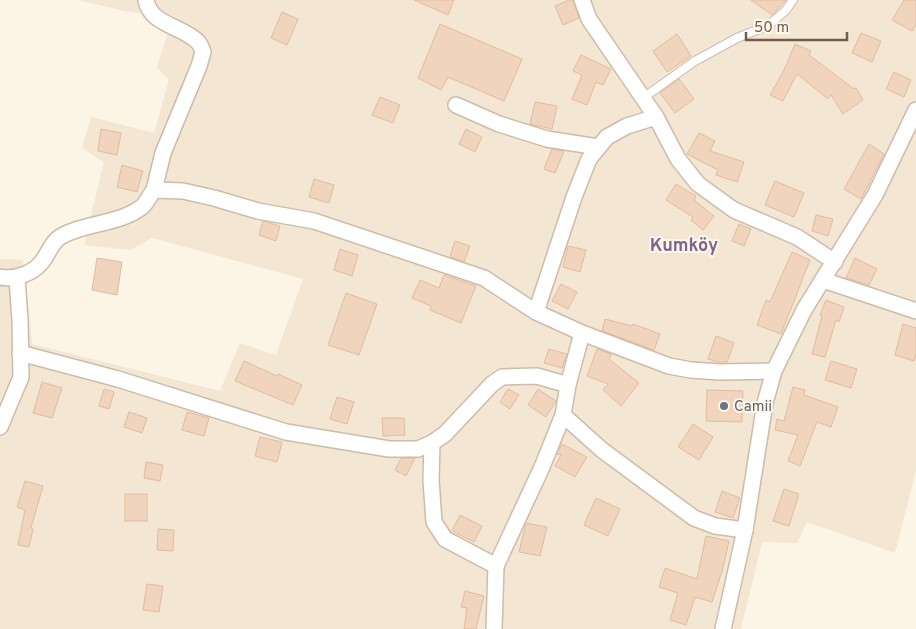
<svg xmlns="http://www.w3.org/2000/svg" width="916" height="629" font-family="Overpass,sans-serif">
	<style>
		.residential { fill: #f3e6d3 }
		.building { fill: #f0d4bd; stroke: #e2bc9e }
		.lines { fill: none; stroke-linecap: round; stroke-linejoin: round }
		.service-casing { stroke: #cdbcab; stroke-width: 10 }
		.minor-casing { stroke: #cdbcab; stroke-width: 18 }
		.service { stroke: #fff; stroke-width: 8 }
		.minor { stroke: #fff; stroke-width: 15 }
		.worship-dot { fill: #6b7280; stroke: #fef8eb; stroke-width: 2 }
		.labels { text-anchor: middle; stroke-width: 4; stroke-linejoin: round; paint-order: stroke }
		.worship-label { font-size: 15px; fill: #5b616d; stroke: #fef8eb; text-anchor: start }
		.quarter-label { font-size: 18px; font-weight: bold; fill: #836290; stroke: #fef8eb }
	</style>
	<rect width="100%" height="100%" fill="#fcf4e5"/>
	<path class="residential" d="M78 0H916V471L895 553 807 522 797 543 762 542 741 629H0V259L23 260 32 344 220 391 240 343 276 355 303 279 152 238 130 250 84 245 104 162 82 148 91 117 154 133 169 80 157 67 173 17 124 11Z"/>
	<g class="building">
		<path d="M414 0H454L448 15Z"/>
		<path d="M569 0H573L579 18 563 25 555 6Z"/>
		<path d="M751 0H786L772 15Z"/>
		<path d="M904 0H916V25L912 31 892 20Z"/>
		<path d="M282 12 298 19 287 45 271 38Z"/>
		<path d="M440 24 522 59 504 101 448 77 441 90 418 78Z"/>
		<path d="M861 33 881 41 872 62 852 53Z"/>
		<path d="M677 34 691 56 667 72 653 51Z"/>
		<path d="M795 44 811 51 809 55 854 89 856 88 863 100 843 114 831 95 828 99 797 74 783 101 770 95 784 70Z"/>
		<path d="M581 55 611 69 603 85 596 82 587 105 572 99 582 75 573 71Z"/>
		<path d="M894 72 911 80 904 97 886 89Z"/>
		<path d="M679 79 694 99 675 113 660 93Z"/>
		<path d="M380 97 400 105 393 123 372 115Z"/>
		<path d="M535 102 557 106 552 129 530 124Z"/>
		<path d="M101 129 121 133 117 155 98 151Z"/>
		<path d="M466 129 482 137 475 152 459 144Z"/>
		<path d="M699 133 715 141 710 151 744 162 737 182 716 175 718 170 687 154Z"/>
		<path d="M869 144 884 154 861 199 844 189Z"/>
		<path d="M552 149 564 151 555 173 544 169Z"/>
		<path d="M122 165 143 171 137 192 117 187Z"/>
		<path d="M314 179 334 185 329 203 309 197Z"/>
		<path d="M775 181 804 193 794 217 765 205Z"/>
		<path d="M676 184 696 196 694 200 714 216 703 230 691 220 693 217 666 200Z"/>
		<path d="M816 215 833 219 828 236 812 231Z"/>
		<path d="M263 221 280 226 276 241 259 235Z"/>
		<path d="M739 224 751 229 744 246 732 241Z"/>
		<path d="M455 241 470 246 464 262 450 257Z"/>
		<path d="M568 246 586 250 580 272 563 267Z"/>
		<path d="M340 249 358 255 352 276 334 270Z"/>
		<path d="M792 252 810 260 781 334 757 325 766 300 770 302Z"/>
		<path d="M97 258 122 262 117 295 92 290Z"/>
		<path d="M855 258 877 269 869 285 846 278Z"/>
		<path d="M444 275 476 286 461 323 430 310 431 306 412 298 420 280 439 288Z"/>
		<path d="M561 284 577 292 568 309 552 301Z"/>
		<path d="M346 293 377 304 359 355 328 345Z"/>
		<path d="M826 300 844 307 839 322 836 320 825 357 812 354 822 316 820 315Z"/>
		<path d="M605 319 632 326 633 324 660 334 654 350 602 331Z"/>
		<path d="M903 324 916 328V355L914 361 895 355Z"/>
		<path d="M716 336 734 343 727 362H718L708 359Z"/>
		<path d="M549 349 567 354 562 368 544 363Z"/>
		<path d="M597 349 611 354 609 359 639 383 621 406 603 390 608 384 587 376Z"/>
		<path d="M244 361 277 376 278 374 302 385 293 405 235 381Z"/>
		<path d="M831 361 857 369 851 388 825 380Z"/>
		<path d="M42 382 62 388 52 418 33 413Z"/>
		<path d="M793 387 805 390 804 395 838 407 831 427 817 422 800 466 788 461 798 435 775 430 777 419 784 421Z"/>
		<path d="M104 389 114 392 109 409 99 406Z"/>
		<path d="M508 389 519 395 510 409 500 402Z"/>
		<path d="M538 389 556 401 546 417 528 405Z"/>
		<path d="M707 390 743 391 742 422 706 421Z"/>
		<path d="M337 397 354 402 347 424 330 419Z"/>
		<path d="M129 412 147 418 142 433 124 427Z"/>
		<path d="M187 412 209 418 204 436 182 430Z"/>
		<path d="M382 418H404L405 435 383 436Z"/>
		<path d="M693 424 713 437 699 460 678 447Z"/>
		<path d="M260 437 282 442 277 462 255 456Z"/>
		<path d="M562 444 587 457 575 477 555 466 561 455 557 454Z"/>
		<path d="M401 458H415L406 476 395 470Z"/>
		<path d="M146 462 163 465 160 481 144 478Z"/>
		<path d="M25 481 43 486 31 528 33 529 29 547 18 545 25 510 17 507Z"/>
		<path d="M784 489 799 494 789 526 773 521Z"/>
		<path d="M722 491 740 498 733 518 715 512Z"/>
		<rect x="125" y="494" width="22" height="27"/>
		<path d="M596 498 620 509 608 536 584 525Z"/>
		<path d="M460 515 482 526 474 542 452 531Z"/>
		<path d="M526 523 547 527 540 556 519 552Z"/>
		<path d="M158 529 174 530 173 551 157 550Z"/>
		<path d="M706 536 729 541 723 568 712 602 695 597 686 625 670 620 678 593 659 587 665 568 697 579Z"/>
		<path d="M147 584 163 586 159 612 143 610Z"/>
		<path d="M465 591 484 596 476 629H464L467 608 461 607Z"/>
	</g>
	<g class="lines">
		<g class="service-casing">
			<path id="service" d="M643 98 695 61 737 38 769 25 786 10 793 0"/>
		</g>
		<g class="minor-casing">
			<g id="minor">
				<path d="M146 0C150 25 183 26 198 42 200 44 202 49 203 52L199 66 163 153 154 190"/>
				<path d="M582 0 589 19 656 117 678 159 698 184 734 210 797 237 835 262"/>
				<path d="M456 105 499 124 547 139 598 147"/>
				<path d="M0 277C16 280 35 273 44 259 49 252 52 242 60 237 85 222 120 225 143 206 147 202 150 195 154 190L183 191 214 198 258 211 314 221 484 278 536 312 582 333 669 366 691 370 720 372 774 371"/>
				<path d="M823 280 916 311"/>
				<path d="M536 312 574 197 589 159 607 137 627 126 656 117"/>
				<path d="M582 333 568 385 563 415 602 450 694 518 715 526 745 530"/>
				<path d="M20 353 118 379 286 432 389 449H418L432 443 445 434 492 384 502 377 537 376 568 385"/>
				<path d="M0 427 21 377 20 320 17 278"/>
				<path d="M432 443 431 480 434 522 445 539 496 566 494 629"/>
				<path d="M496 566 542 467 563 415"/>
				<path d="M723 629 745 530 765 403 774 371 804 310 875 195 916 110"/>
			</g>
		</g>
		<use href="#service" class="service"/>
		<use href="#minor" class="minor"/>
	</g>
	<circle class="worship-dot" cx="724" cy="406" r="5"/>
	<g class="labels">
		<g class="worship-label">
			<text x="734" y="411">Camii</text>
		</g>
		<g class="quarter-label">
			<text x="684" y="251">Kumköy</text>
		</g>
	</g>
	<path d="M746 32v8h101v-8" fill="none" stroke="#735c4b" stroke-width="2.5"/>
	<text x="754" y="32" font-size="15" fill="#735c4b" stroke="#fef8eb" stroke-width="4" paint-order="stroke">50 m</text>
</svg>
